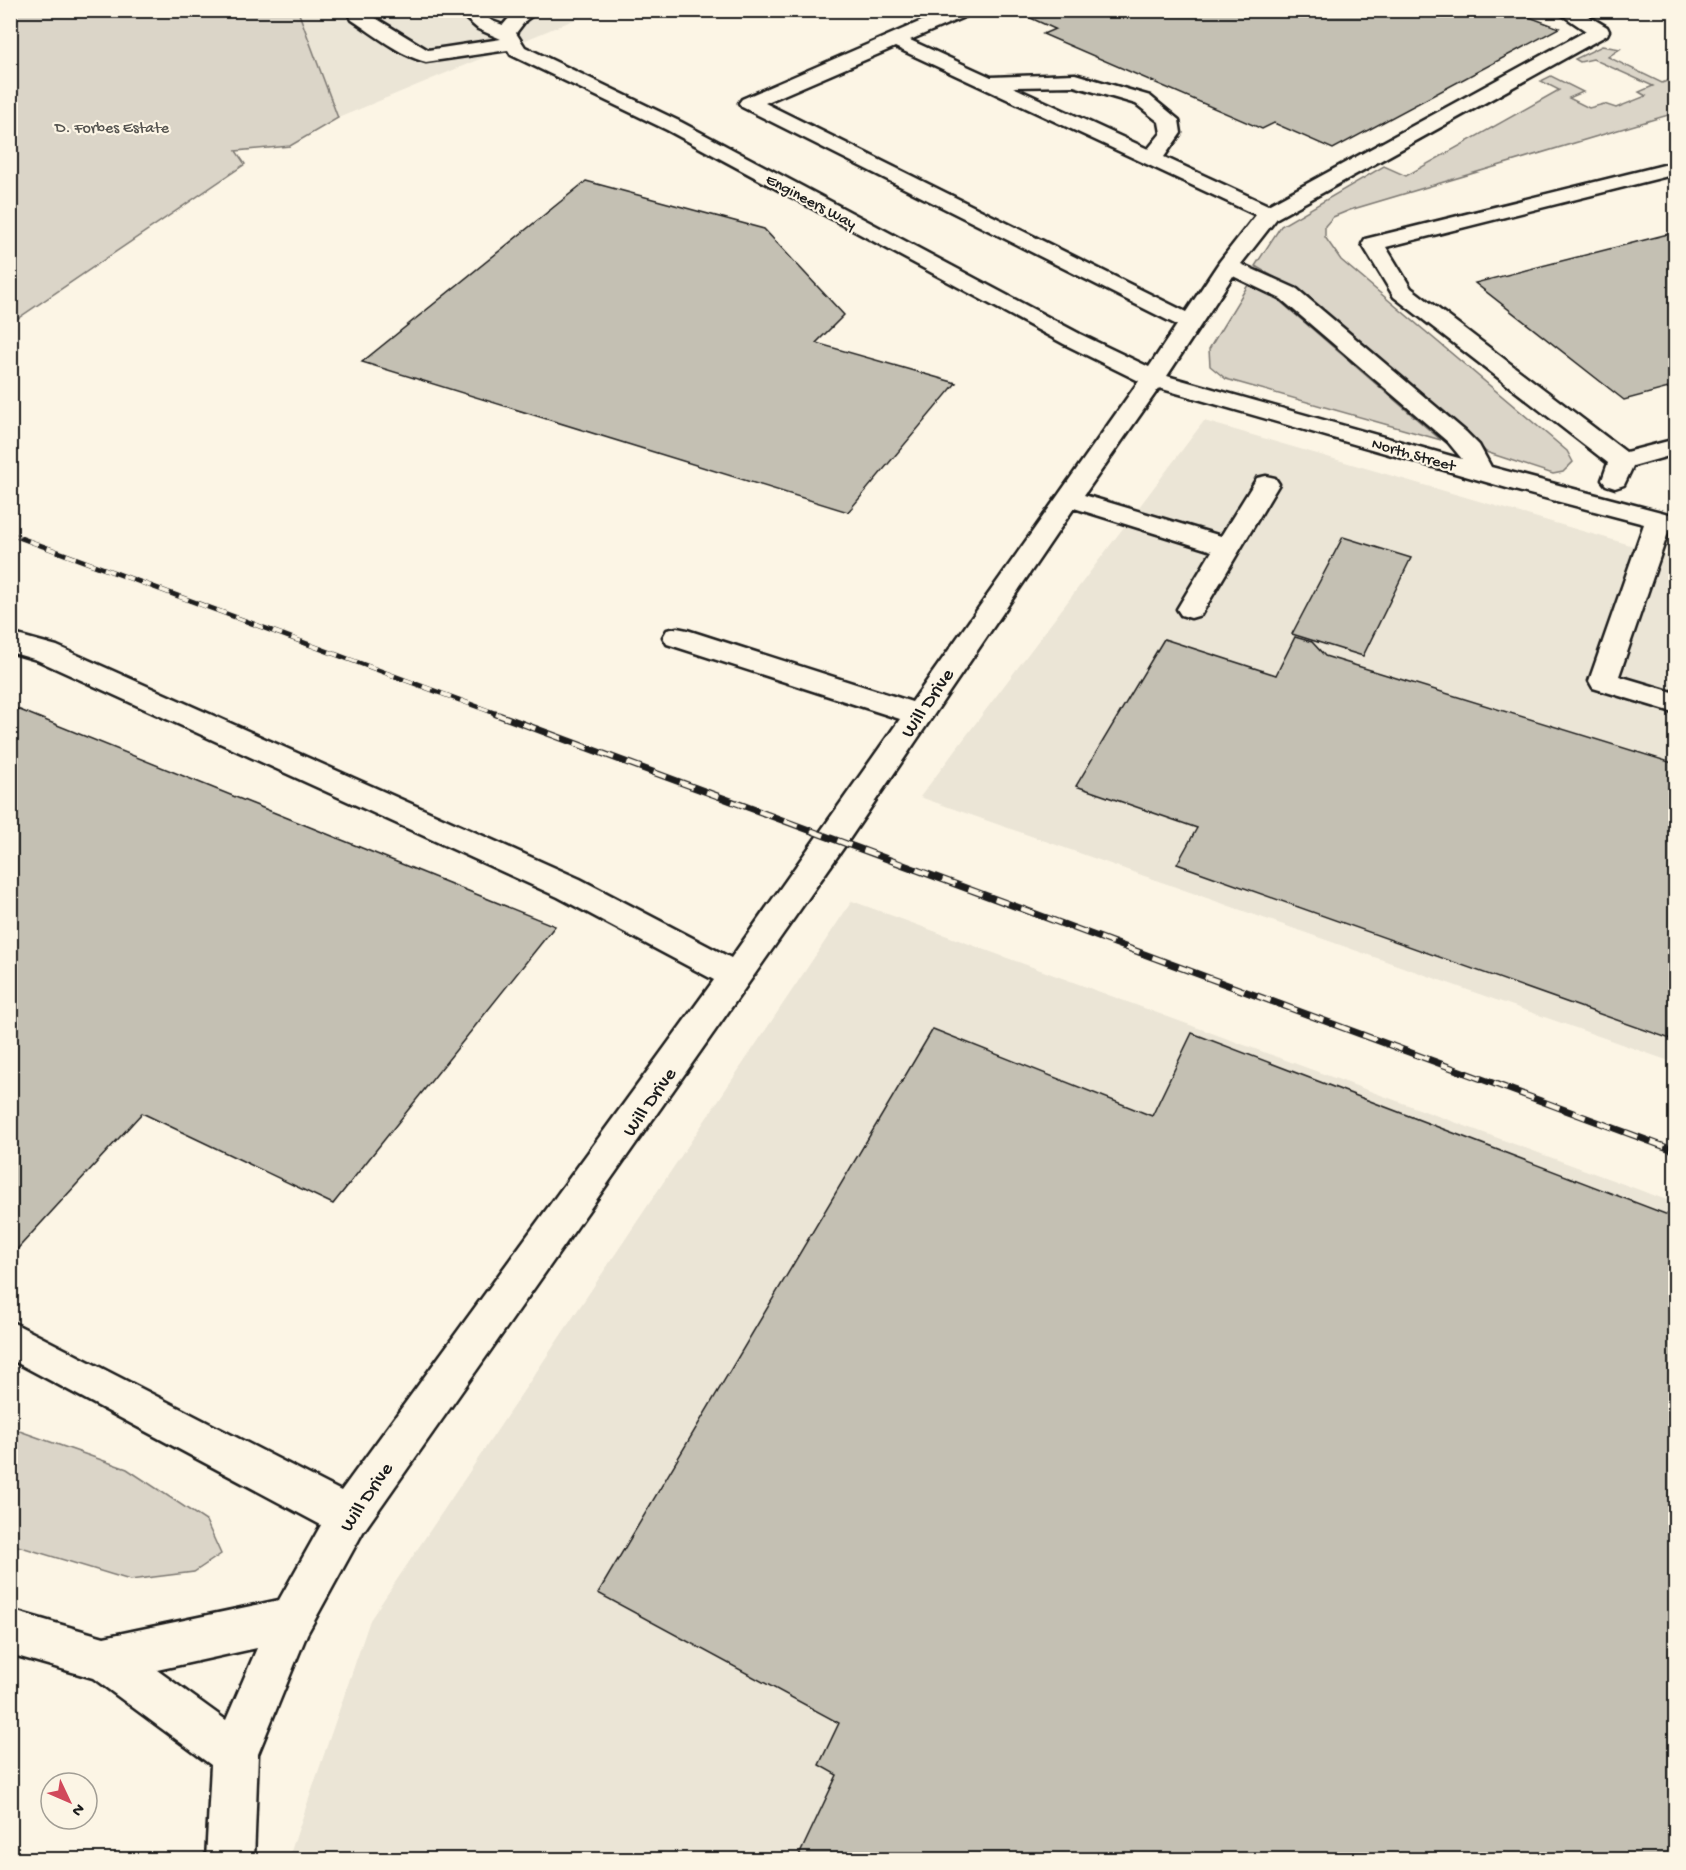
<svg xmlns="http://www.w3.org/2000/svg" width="1686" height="1870" font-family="'Gochi Hand',sans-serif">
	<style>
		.built { fill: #ebe5d6 }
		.green { fill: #dbd5c8; stroke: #7c7872; stroke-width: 1.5 }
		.building { fill: #c4c0b3; stroke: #1c1c1c; stroke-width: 1.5 }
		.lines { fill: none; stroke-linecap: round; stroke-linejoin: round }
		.minor-casing { stroke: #1c1c1c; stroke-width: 5 }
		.minor { fill: #fcf5e5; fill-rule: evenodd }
		.rail-far1-casing { stroke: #1c1c1c; stroke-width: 5 }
		.rail-casing { stroke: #1c1c1c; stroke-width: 7 }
		.rail-far1 { stroke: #fcf5e5; stroke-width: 4; stroke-dasharray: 10; stroke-linecap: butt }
		.rail { stroke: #fcf5e5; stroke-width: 4.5; stroke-dasharray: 14; stroke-linecap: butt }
		.labels { text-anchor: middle; stroke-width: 4.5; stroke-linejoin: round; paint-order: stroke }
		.far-park-label { font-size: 16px; fill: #555450; stroke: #fcf5e5 }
		.far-street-label { font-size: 16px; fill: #1c1c1c; stroke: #fcf5e5 }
		.street-label { font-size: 20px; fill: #1c1c1c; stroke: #fcf5e5 }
	</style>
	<rect width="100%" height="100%" fill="#fcf5e5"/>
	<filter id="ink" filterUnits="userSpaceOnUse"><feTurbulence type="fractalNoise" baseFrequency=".0167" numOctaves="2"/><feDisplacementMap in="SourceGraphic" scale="12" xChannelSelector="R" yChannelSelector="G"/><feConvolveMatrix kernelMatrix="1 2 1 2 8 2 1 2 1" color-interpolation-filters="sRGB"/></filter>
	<g filter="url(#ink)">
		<g class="built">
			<path d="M298 11H595L338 118Z"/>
			<path d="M1204 421 1675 558V1063L920 797Z"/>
			<path d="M852 901 1675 1203V1859L288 1860 370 1620Z"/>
		</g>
		<g class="green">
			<path d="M11 10 298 11 338 118 290 146 236 151 245 164 11 323Z"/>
			<path d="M1602 46 1620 49 1608 57 1662 83 1675 78V113L1350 210 1333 217 1325 226V237L1341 260 1567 451 1573 462 1563 472 1553 474 1486 452 1466 432 1324 314 1281 281 1255 266 1281 226 1384 166 1406 176 1559 90 1541 81 1551 76 1583 92 1569 98 1589 108 1604 104 1616 108 1646 96 1639 92 1653 86 1593 59 1580 62 1575 59Z"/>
			<path d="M1248 285 1275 297 1441 440 1226 379 1210 366 1209 349Z"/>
			<path d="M11 1428 127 1469 206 1521 221 1554 194 1572 130 1580 11 1544Z"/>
		</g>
		<g class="building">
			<path d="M1013 10H1510L1559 28 1333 149 1274 123 1262 129 1043 34 1055 29Z"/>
			<path d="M586 181 764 229 844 315 816 343 956 383 848 512 362 362Z"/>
			<path d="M1676 232V386L1624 400 1475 283Z"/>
			<path d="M1343 537 1411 558 1363 656 1292 634Z"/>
			<path d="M1295 637 1312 642 1325 656 1676 764V1041L1177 864 1197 828 1076 786 1164 639 1276 675Z"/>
			<path d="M10 706 555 926 333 1204 142 1113 10 1257Z"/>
			<path d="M933 1029 1152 1116 1192 1033 1676 1218V1860H797L837 1775 819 1765 839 1723 598 1593Z"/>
		</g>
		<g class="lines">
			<g class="minor-casing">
				<g id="minor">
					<path d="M352 10H370L369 14 428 50 501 39 478 29 456 10H477L492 21 503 25 516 10H540L526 20 516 33 525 47 681 122 1080 334 1149 367 1177 325 742 107 739 103 742 99 947 10H973L971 14 910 40 991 77 1075 74 1150 96 1179 120 1181 133 1164 157 1268 205 1586 31 1555 10H1578L1607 27 1609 31 1607 35 1277 218 1241 264 1297 289 1466 432 1479 445 1491 467 1676 516V532L1669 530 1619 676 1676 693V713L1593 688 1589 681 1644 524 1514 490 1159 388 1084 495 1221 536 1257 478 1266 476 1275 478 1279 484 1201 615 1191 618 1181 615 1177 609 1212 551 1074 508 844 847 363 1532 307 1634 258 1754 254 1860H206L211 1765 93 1678 10 1654V1610L104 1637 279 1600 321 1525 10 1359V1321L341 1491 714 980 558 897 37 660 10 652V633L57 646 580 879 731 958 900 719 667 644 663 637 667 630 677 628 687 630 912 702 1139 381 1064 344 667 130 511 55 508 50 426 62C399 55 375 35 352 20L350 16ZM895 47 1256 215 1220 261 1186 312 765 103ZM1074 86 1136 104 1159 122 1161 133 1148 149 1013 87ZM1233 276 1281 299 1448 442 1462 459 1167 376ZM257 1648 226 1720 157 1670Z"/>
					<path d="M1676 162V174L1386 247 1411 288 1626 452 1676 439V454L1633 466 1624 485 1615 488 1606 485 1602 480 1608 463 1394 297 1362 244 1365 239Z"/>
				</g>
			</g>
			<use href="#minor" class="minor"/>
			<g class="rail-far1-casing">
				<path id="rail-far1" d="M10 534 500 715"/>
			</g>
			<g class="rail-casing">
				<path id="rail" d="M496 714 1676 1151"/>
			</g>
			<use href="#rail-far1" class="rail-far1"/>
			<use href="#rail" class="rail"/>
		</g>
	</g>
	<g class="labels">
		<g class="far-park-label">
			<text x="112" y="132">D. Forbes Estate</text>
		</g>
		<g class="far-street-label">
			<text transform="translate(812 200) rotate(28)" y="6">Engineers Way</text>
			<text transform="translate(1414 453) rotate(16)" y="6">North Street</text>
		</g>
		<g class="street-label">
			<text transform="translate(926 702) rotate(-56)" y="7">Will Drive</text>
			<text transform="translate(648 1101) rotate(-55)" y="7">Will Drive</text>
			<text transform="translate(365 1496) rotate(-56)" y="7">Will Drive</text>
		</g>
	</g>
	<rect width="1686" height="1870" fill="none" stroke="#fcf5e5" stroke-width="36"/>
	<rect x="18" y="18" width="1650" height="1834" fill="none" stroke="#1c1c1c" stroke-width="2" filter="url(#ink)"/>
	<g transform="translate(69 1801) rotate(134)"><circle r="28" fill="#fcf5e5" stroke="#a29e95" stroke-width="1.5"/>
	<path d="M0-4.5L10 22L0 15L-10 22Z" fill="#d1495b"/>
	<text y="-9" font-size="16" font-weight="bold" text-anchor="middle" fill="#1c1c1c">N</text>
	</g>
</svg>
